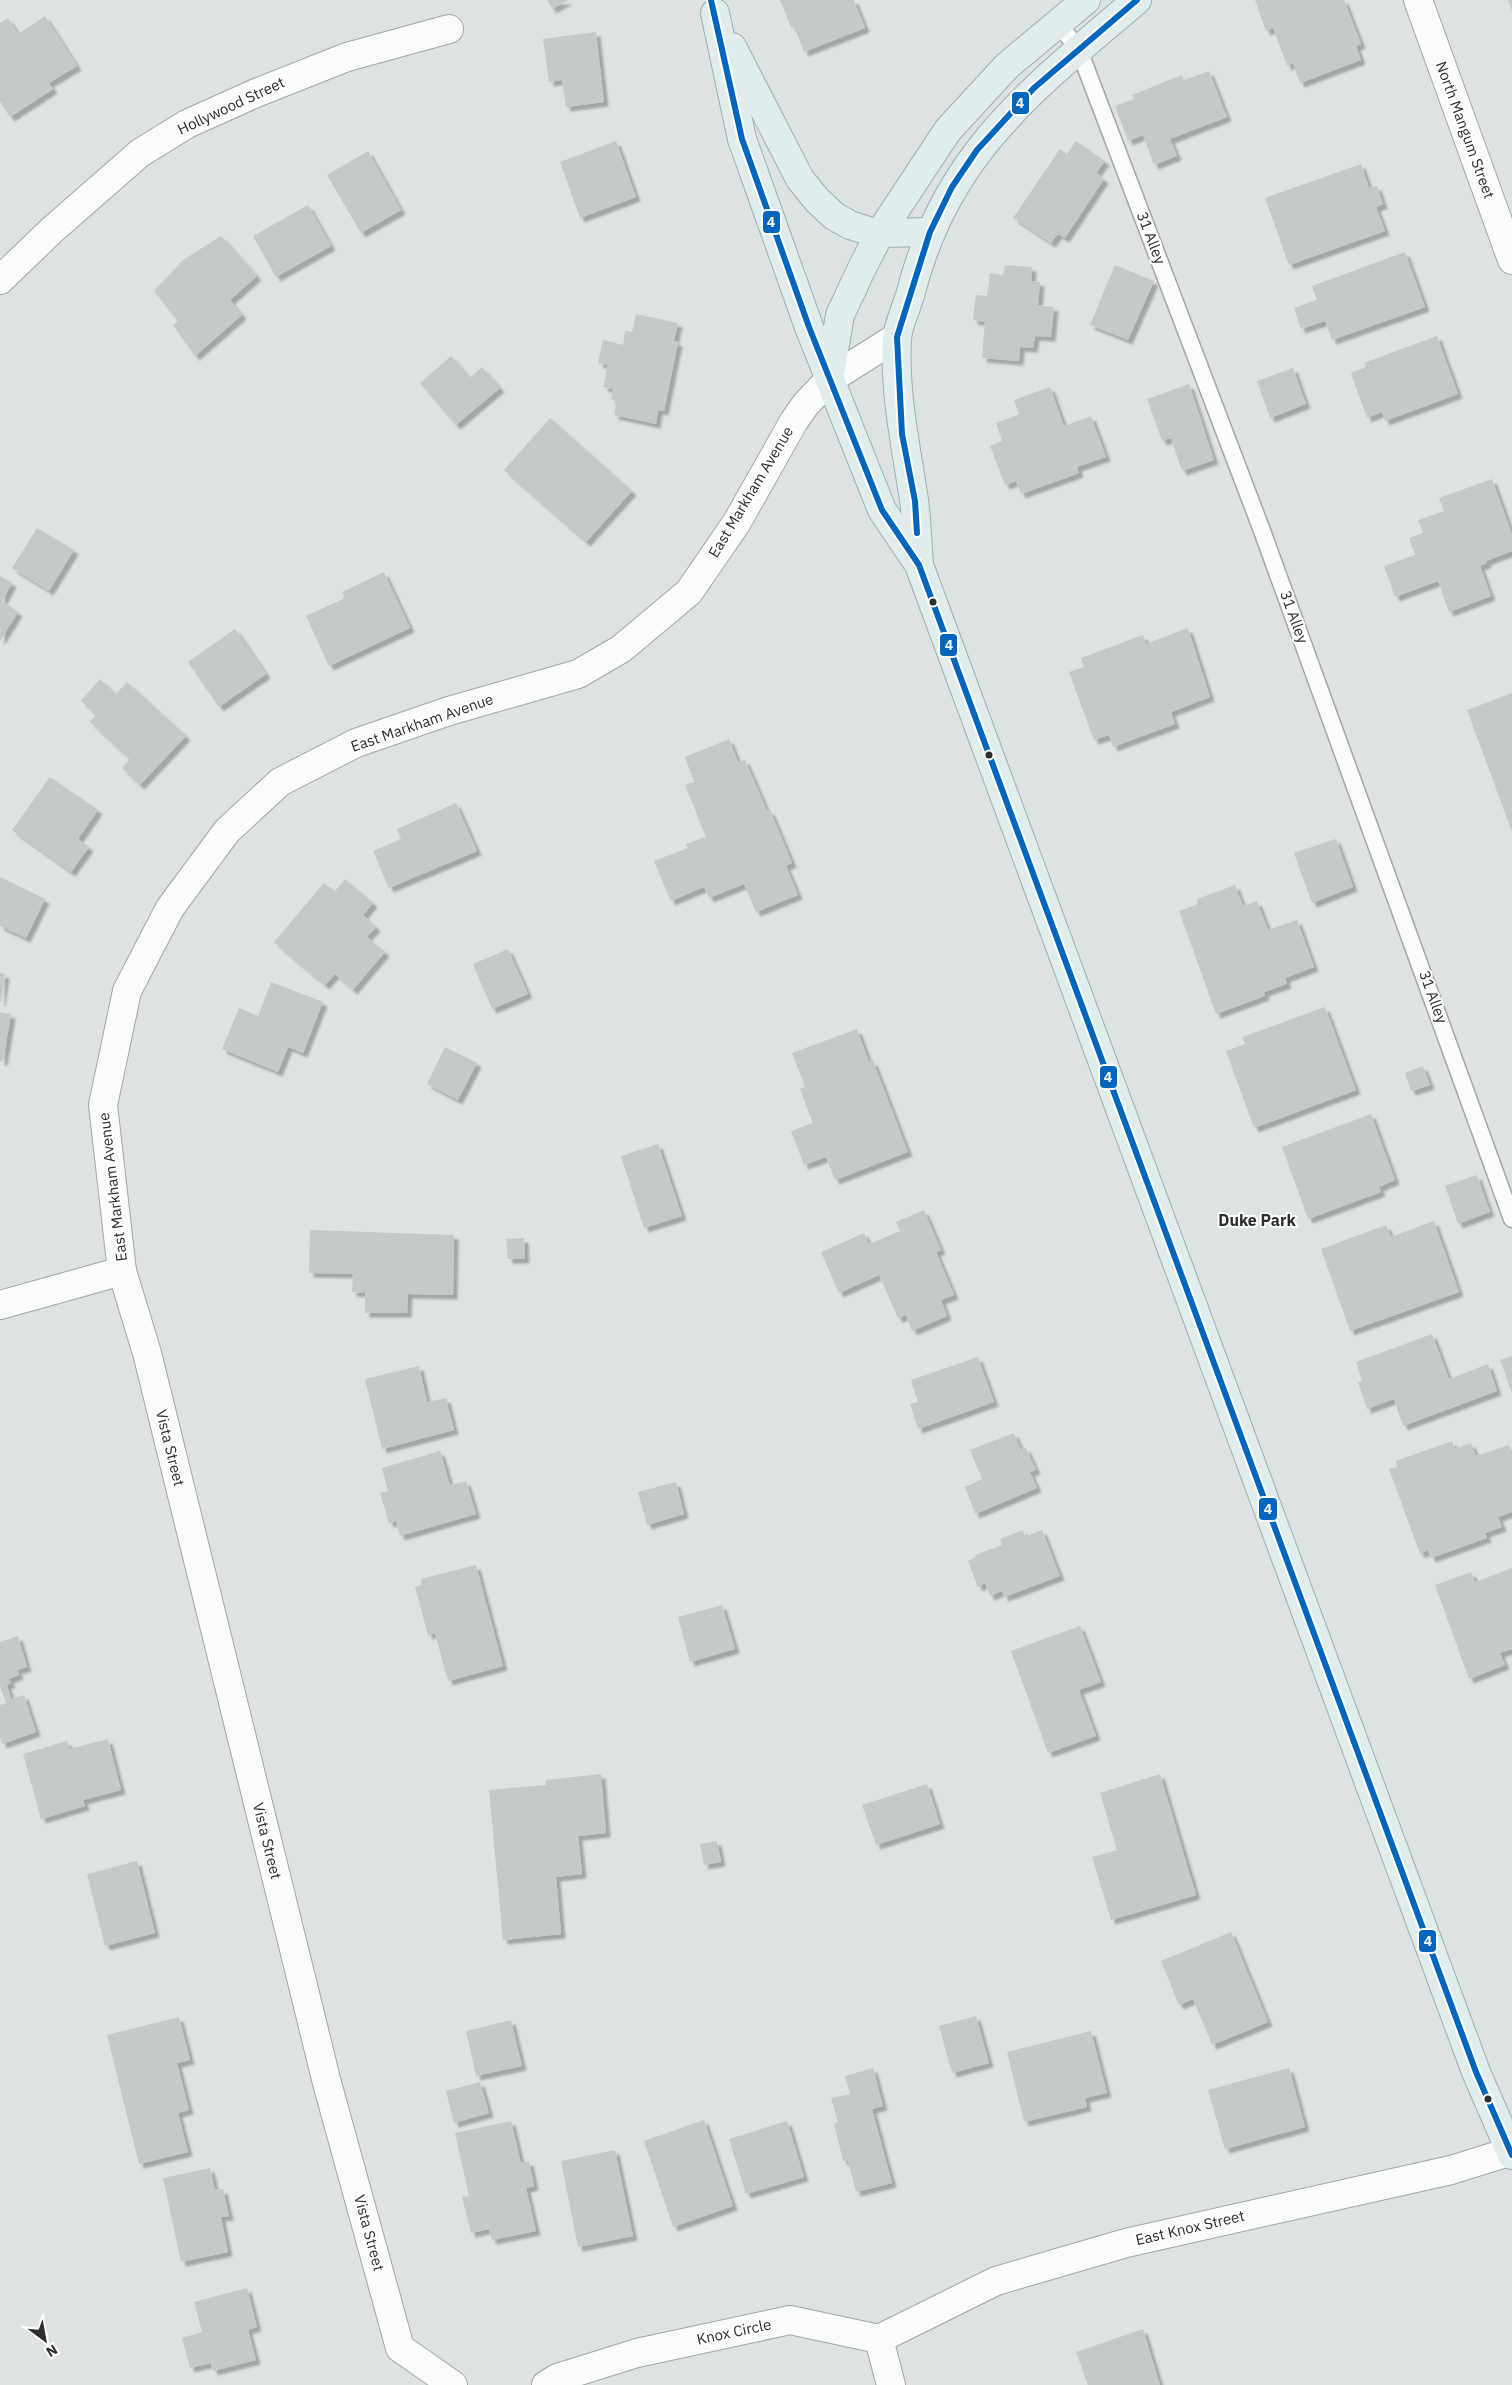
<svg xmlns="http://www.w3.org/2000/svg" width="1512" height="2385" font-family="'IBM Plex Sans',sans-serif">
	<style>
		.building { fill: #c6c9c9; filter: url(#shadow) }
		.lines { fill: none; stroke-linecap: round; stroke-linejoin: round }
		.service-casing { stroke: #a3a6a6; stroke-width: 19 }
		.minor-casing { stroke: #a3a6a6; stroke-width: 30 }
		.primary-casing { stroke: #9cafb1; stroke-width: 30 }
		.service { stroke: #fafbfb; stroke-width: 16 }
		.minor { stroke: #fafbfb; stroke-width: 28 }
		.primary { stroke: #e1ecec; stroke-width: 28 }
		.bus-1-casing { stroke: #fff; stroke-width: 10 }
		.bus-1 { stroke: #0065bd; stroke-width: 6 }
		.bus-dot { fill: #2b2d2e; stroke: #fff; stroke-width: 2 }
		.labels { text-anchor: middle; stroke-width: 4; stroke-linejoin: round; paint-order: stroke }
		.street-label { font-size: 15px; fill: #2b2d2e; stroke: #fff }
		.neighbourhood-label { font-size: 16px; font-weight: bold; fill: #2b2d2e; stroke: #fff }
		.line-badge { stroke: #fff; stroke-width: 2 }
		.badge-label { font-size: 14px; text-anchor: middle; font-weight: bold; fill: #fff }
	</style>
	<defs>
		<filter id="shadow"><feDropShadow dx="4.5" dy="4.5" stdDeviation="1" flood-color="#0004"/></filter>
	</defs>
	<rect width="100%" height="100%" fill="#dee2e2"/>
	<g class="building">
		<path d="M547 0H568L552 9Z"/>
		<path d="M780 0H854L865 28 804 52 794 26 791 27Z"/>
		<path d="M1255 0H1344L1361 44 1356 46 1361 60 1300 83 1293 63 1287 66 1273 28 1266 31Z"/>
		<path d="M1508 0H1512V11Z"/>
		<path d="M45 16 77 66 49 83 53 89 10 117 0 101V23L8 18 18 34Z"/>
		<path d="M596 32 604 102 566 107 562 80 549 82 543 39Z"/>
		<path d="M1209 71 1227 117 1170 139 1177 156 1154 165 1143 135 1128 141 1115 106 1134 99 1132 95 1182 75 1184 80Z"/>
		<path d="M616 141 636 197 580 218 560 162Z"/>
		<path d="M1076 141 1105 161 1096 173 1104 179 1065 238 1058 234 1051 243 1013 218 1060 149 1067 154Z"/>
		<path d="M368 151 401 210 361 233 327 175Z"/>
		<path d="M1361 164 1369 188 1377 186 1383 204 1376 207 1385 231 1289 265 1265 198Z"/>
		<path d="M308 205 331 246 276 277 253 236Z"/>
		<path d="M221 236 257 276 230 300 242 315 195 356 173 325 178 321 154 291 183 260Z"/>
		<path d="M1405 252 1425 307 1332 340 1325 321 1301 329 1294 308 1317 300 1312 286Z"/>
		<path d="M1005 265 1032 267 1031 281 1040 282 1038 305 1054 307 1051 337 1035 336 1033 348 1020 347 1019 361 982 358 985 322 973 320 976 295 987 296 990 273 1003 275Z"/>
		<path d="M1115 265 1154 281 1128 340 1090 325Z"/>
		<path d="M636 314 678 323 674 341 678 342 664 411 658 410 656 424 614 415 617 401 611 400 613 389 603 387 608 365 598 363 603 340 623 345 625 331 632 332Z"/>
		<path d="M1437 336 1458 394 1385 421 1382 412 1367 418 1351 373 1366 367 1364 363Z"/>
		<path d="M451 356 470 378 482 367 500 388 456 425 420 383Z"/>
		<path d="M1293 368 1306 404 1270 418 1257 381Z"/>
		<path d="M1189 384 1214 460 1182 471 1171 438 1162 441 1147 399Z"/>
		<path d="M1050 387 1064 426 1091 416 1106 457 1077 467 1079 473 1021 494 1016 481 1005 485 990 446 1002 441 996 423 1019 414 1014 400Z"/>
		<path d="M550 418 632 491 586 542 504 470Z"/>
		<path d="M1492 479 1512 534V551L1486 561 1487 563 1480 566 1491 596 1449 612 1438 581 1395 597 1384 566 1415 555 1409 538 1423 533 1418 520 1444 511 1439 498Z"/>
		<path d="M37 528 74 550 49 591 12 568Z"/>
		<path d="M384 572 410 628 329 666 306 616 345 598 342 592Z"/>
		<path d="M0 576 12 583 2 601 18 612 0 641Z"/>
		<path d="M1188 628 1210 697 1171 712 1175 724 1113 747 1109 735 1094 740 1069 672 1084 667 1081 658 1143 635 1146 644Z"/>
		<path d="M235 629 266 674 219 707 188 662Z"/>
		<path d="M100 679 116 694 127 682 186 736 140 785 122 768 130 759 90 722 96 715 81 701Z"/>
		<path d="M1512 693V832L1467 710Z"/>
		<path d="M729 739 738 762 745 760 767 811 770 810 792 863 786 866 798 895 756 912 744 884 709 898 704 887 671 901 654 861 688 848 686 844 706 837 685 785 694 782 685 757Z"/>
		<path d="M50 777 98 810 78 839 89 847 71 872 12 830Z"/>
		<path d="M456 803 477 851 389 888 373 851 401 839 397 829Z"/>
		<path d="M1336 839 1353 887 1312 903 1294 853Z"/>
		<path d="M0 877 45 899 26 938 0 926Z"/>
		<path d="M345 879 373 903 363 915 376 927 367 937 385 952 353 990 335 974 325 985 274 942 324 883 335 891Z"/>
		<path d="M1235 885 1243 906 1257 901 1268 930 1297 920 1314 967 1285 978 1287 984 1264 992 1265 996 1216 1014 1179 911 1198 904 1197 899Z"/>
		<path d="M508 949 528 994 492 1009 473 964Z"/>
		<path d="M0 973 5 974 1 1002H0Z"/>
		<path d="M271 982 323 1002 303 1053 288 1047 278 1072 222 1049 239 1008 258 1016Z"/>
		<path d="M1325 1007 1356 1090 1254 1128 1226 1051 1245 1044 1242 1037Z"/>
		<path d="M0 1012 11 1014 3 1061H0Z"/>
		<path d="M857 1029 869 1062 873 1061 908 1152 835 1180 826 1157 804 1165 791 1131 813 1123 800 1089 805 1087 792 1053Z"/>
		<path d="M445 1047 477 1063 458 1100 427 1084Z"/>
		<path d="M1423 1066 1430 1085 1411 1091 1405 1073Z"/>
		<path d="M1371 1114 1395 1180 1379 1187 1381 1192 1308 1219 1282 1147Z"/>
		<path d="M658 1144 682 1216 644 1228 621 1156Z"/>
		<path d="M1477 1175 1490 1212 1458 1224 1445 1186Z"/>
		<path d="M924 1210 941 1250 936 1252 954 1295 941 1300 947 1316 912 1331 906 1315 898 1318 879 1275 839 1293 821 1252 864 1233 869 1244 900 1231 896 1222Z"/>
		<path d="M1434 1221 1459 1292 1350 1331 1321 1249 1386 1225 1391 1237Z"/>
		<path d="M310 1230 454 1235 453 1295 408 1294 407 1313H365V1293L352 1292 353 1274 309 1273Z"/>
		<path d="M524 1238 525 1259H508L506 1239Z"/>
		<path d="M1432 1334 1449 1379 1488 1364 1497 1391 1403 1426 1394 1399 1367 1409 1358 1382 1362 1381 1356 1362Z"/>
		<path d="M1512 1356V1393L1500 1360Z"/>
		<path d="M978 1357 994 1402 918 1429 910 1404 918 1402 911 1380Z"/>
		<path d="M419 1366 427 1402 446 1398 454 1430 382 1449 365 1379Z"/>
		<path d="M1014 1433 1021 1450 1026 1448 1036 1470 1030 1472 1037 1488 975 1514 965 1487 982 1479 970 1450Z"/>
		<path d="M1452 1441 1455 1449 1471 1443 1476 1456 1509 1445 1512 1454V1512L1498 1517 1502 1527 1485 1533 1487 1538 1431 1558 1428 1550 1420 1554 1389 1469 1397 1467 1396 1461Z"/>
		<path d="M440 1451 450 1485 466 1481 476 1514 400 1536 396 1521 389 1523 380 1493 388 1491 382 1468Z"/>
		<path d="M676 1482 684 1514 647 1525 638 1492Z"/>
		<path d="M1023 1530 1025 1537 1042 1530 1060 1576 1004 1597 1002 1591 990 1596 985 1583 978 1587 968 1561 976 1557 975 1555 1002 1545 1000 1539Z"/>
		<path d="M476 1565 503 1666 448 1681 435 1633 428 1635 415 1587 422 1584 421 1579Z"/>
		<path d="M1512 1568V1649L1500 1653 1505 1665 1469 1679 1435 1585 1471 1572 1475 1582Z"/>
		<path d="M722 1605 735 1649 690 1662 678 1617Z"/>
		<path d="M1080 1626 1101 1682 1079 1690 1096 1736 1048 1753 1011 1651Z"/>
		<path d="M18 1636 27 1667 17 1670 19 1675 9 1679 11 1683 7 1685 11 1699 24 1695 36 1732 2 1744 0 1737V1705L6 1703 0 1686V1642Z"/>
		<path d="M108 1739 121 1790 83 1800 85 1806 41 1819 23 1754 67 1741 69 1749Z"/>
		<path d="M601 1774 606 1833 578 1836 582 1874 556 1877 561 1934 503 1940 489 1790 546 1785V1780Z"/>
		<path d="M1160 1774 1196 1895 1111 1920 1092 1857 1117 1850 1100 1793Z"/>
		<path d="M927 1784 940 1824 876 1845 862 1805Z"/>
		<path d="M717 1841 721 1862 704 1865 700 1844Z"/>
		<path d="M137 1861 155 1933 105 1946 87 1874Z"/>
		<path d="M1231 1932 1268 2022 1212 2045 1193 1999 1179 2005 1161 1961Z"/>
		<path d="M976 2016 989 2063 952 2073 939 2026Z"/>
		<path d="M179 2017 190 2060 177 2063 189 2110 178 2113 188 2152 139 2164 107 2035Z"/>
		<path d="M511 2020 522 2066 476 2076 466 2031Z"/>
		<path d="M1091 2031 1107 2093 1085 2098 1087 2107 1024 2122 1007 2052Z"/>
		<path d="M873 2068 883 2106 872 2109 892 2183 856 2192 848 2160 843 2161 834 2123 838 2122 831 2098 850 2094 845 2076Z"/>
		<path d="M1289 2068 1305 2127 1225 2149 1208 2090Z"/>
		<path d="M480 2082 489 2113 454 2123 446 2091Z"/>
		<path d="M704 2120 733 2206 673 2227 644 2141Z"/>
		<path d="M511 2121 521 2163 529 2161 534 2186 526 2188 536 2231 492 2240 489 2229 471 2233 462 2197 469 2196 455 2133Z"/>
		<path d="M787 2121 804 2177 746 2194 729 2139Z"/>
		<path d="M615 2150 633 2236 578 2247 561 2161Z"/>
		<path d="M210 2168 215 2190 223 2189 229 2216 221 2217 228 2252 181 2262 163 2178Z"/>
		<path d="M247 2288 257 2327 248 2330 256 2360 213 2371 211 2363 190 2368 182 2338 202 2332 194 2302Z"/>
		<path d="M1143 2329 1160 2385H1088L1076 2352Z"/>
	</g>
	<g class="lines">
		<g class="service-casing">
			<path id="service" d="M1058 23 1079 50 1261 528 1512 1219"/>
		</g>
		<g class="minor-casing">
			<g id="minor">
				<path d="M1418 0 1512 260"/>
				<path d="M0 280 52 230 140 153 187 124 256 93 347 57 449 29"/>
				<path d="M0 1305 122 1271"/>
				<path d="M879 2339 996 2281 1126 2243 1451 2170 1512 2151"/>
				<path d="M879 2339 891 2385"/>
				<path d="M453 2385 400 2348 327 2083 147 1353 122 1271 103 1105 127 991 170 908 227 831 280 782 356 743 449 711 578 674 621 649 689 592 737 522 794 421 806 404 829 380 897 337"/>
				<path d="M546 2385 557 2378 637 2353 790 2320 879 2339"/>
			</g>
		</g>
		<g class="primary-casing">
			<g id="primary">
				<path d="M715 13 742 139 809 327 882 510 919 565 1476 2072 1512 2155"/>
				<path d="M732 47 800 179 817 200 834 216 850 225 869 231 880 233 930 232"/>
				<path d="M829 379 840 315 862 268 880 233 948 130 1007 66 1086 0"/>
				<path d="M919 564C917 543 917 521 914 500 906 446 894 393 897 339 898 324 907 307 911 292 946 153 1034 88 1137 0"/>
			</g>
		</g>
		<use href="#service" class="service"/>
		<use href="#minor" class="minor"/>
		<use href="#primary" class="primary"/>
		<g class="bus-1-casing">
			<g id="bus-1">
				<path d="M711 0 742 139 809 327 882 510 919 565 1476 2072 1512 2155"/>
				<path d="M917 533 915 501 902 434 897 337 930 232 952 187 977 150 1034 88 1137 0"/>
			</g>
		</g>
		<use href="#bus-1" class="bus-1"/>
	</g>
	<g class="bus-dot">
		<circle cx="933" cy="602" r="4.5"/>
		<circle cx="989" cy="755" r="4.5"/>
		<circle cx="1488" cy="2099" r="4.5"/>
	</g>
	<g class="labels">
		<g class="street-label">
			<text transform="translate(231 106) rotate(-25)" y="5">Hollywood Street</text>
			<text transform="translate(1465 130) rotate(70)" y="5">North Mangum Street</text>
			<text transform="translate(1151 238) rotate(69)" y="5">31 Alley</text>
			<text transform="translate(751 492) rotate(-59)" y="5">East Markham Avenue</text>
			<text transform="translate(1294 617) rotate(70)" y="5">31 Alley</text>
			<text transform="translate(422 723) rotate(-19)" y="5">East Markham Avenue</text>
			<text transform="translate(1433 997) rotate(70)" y="5">31 Alley</text>
			<text transform="translate(113 1187) rotate(-97)" y="5">East Markham Avenue</text>
			<text transform="translate(170 1448) rotate(76)" y="5">Vista Street</text>
			<text transform="translate(267 1841) rotate(76)" y="5">Vista Street</text>
			<text transform="translate(1190 2228) rotate(-13)" y="5">East Knox Street</text>
			<text transform="translate(369 2233) rotate(75)" y="5">Vista Street</text>
			<text transform="translate(734 2332) rotate(-12)" y="5">Knox Circle</text>
		</g>
		<g class="neighbourhood-label">
			<text x="1257" y="1226">Duke Park</text>
		</g>
	</g>
	<g class="line-badge">
		<rect x="1011" y="91" width="19" height="24" rx="5" fill="#0065bd"/>
		<rect x="762" y="210" width="19" height="24" rx="5" fill="#0065bd"/>
		<rect x="939" y="633" width="19" height="24" rx="5" fill="#0065bd"/>
		<rect x="1099" y="1065" width="19" height="24" rx="5" fill="#0065bd"/>
		<rect x="1258" y="1497" width="20" height="24" rx="5" fill="#0065bd"/>
		<rect x="1418" y="1929" width="19" height="24" rx="5" fill="#0065bd"/>
	</g>
	<g class="badge-label">
		<text x="1020" y="108">4</text>
		<text x="771" y="227">4</text>
		<text x="949" y="650">4</text>
		<text x="1108" y="1082">4</text>
		<text x="1268" y="1514">4</text>
		<text x="1428" y="1946">4</text>
	</g>
	<g transform="translate(45 2340) rotate(148)" stroke="#ffffff" stroke-width="4" paint-order="stroke">
	<path d="M0-4L9 19L0 12L-9 19Z" fill="#2b2d2e"/>
	<text y="-8" font-size="14" font-weight="bold" text-anchor="middle" fill="#2b2d2e">N</text>
	</g>
</svg>
